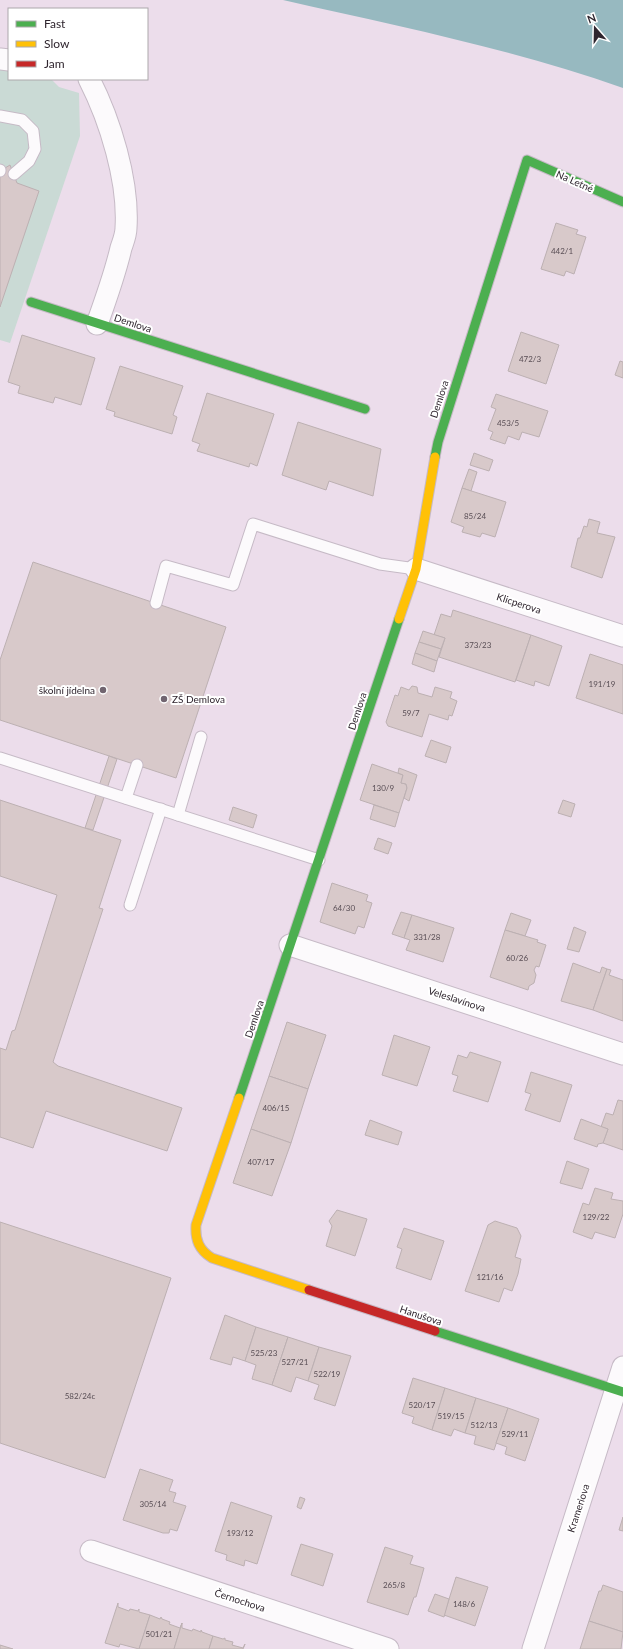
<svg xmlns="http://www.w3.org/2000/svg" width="623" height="1649" font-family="Lato,sans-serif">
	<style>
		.green { fill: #cadad5 }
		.water { fill: #97b9c0 }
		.building { fill: #d8c9ca; stroke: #bcb0b2 }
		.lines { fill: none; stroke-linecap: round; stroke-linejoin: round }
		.lane-casing { stroke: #c6bac6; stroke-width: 13 }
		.street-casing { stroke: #c6bac6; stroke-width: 23 }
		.fast-casing { stroke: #c6bac6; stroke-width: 11 }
		.slow-casing { stroke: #c6bac6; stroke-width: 11 }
		.jam-casing { stroke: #c6bac6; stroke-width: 11 }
		.lane { stroke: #fcfafc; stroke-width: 11 }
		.street { stroke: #fcfafc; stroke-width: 21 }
		.fast { stroke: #4caf50; stroke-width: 9 }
		.slow { stroke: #ffc107; stroke-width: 9 }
		.jam { stroke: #c62828; stroke-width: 9 }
		.poi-dot { fill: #716570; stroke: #fff; stroke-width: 1.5 }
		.labels { text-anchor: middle; stroke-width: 4; stroke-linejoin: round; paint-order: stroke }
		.number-label { font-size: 8px; fill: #594e55 }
		.street-label { font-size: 10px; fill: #2f252e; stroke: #fff }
		.poi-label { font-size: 10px; fill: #2f252e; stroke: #fff; text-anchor: end }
	</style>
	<rect width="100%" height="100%" fill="#ecddeb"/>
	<path class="green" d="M0 67 9 68V79H51L59 87 79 93 80 136 10 343 0 340Z"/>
	<path class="water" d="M283 0H623V88C513 49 397 26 283 0Z"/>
	<g class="building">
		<path d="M10 165 17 183 39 191 0 307V171Z"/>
		<path d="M556 223 578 230 576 234 586 237 574 274 566 271 564 276 541 269Z"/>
		<path d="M521 332 559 345 546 384 508 371Z"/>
		<path d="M22 335 95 358 81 405 55 397 53 403 18 393 20 386 8 382Z"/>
		<path d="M620 361 623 362V378L615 375Z"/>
		<path d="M120 366 183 386 173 415 177 417 172 434 114 416 115 412 106 409Z"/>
		<path d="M207 393 274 414 257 466 250 463 249 467 197 451 200 444 192 441Z"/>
		<path d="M496 394 548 411 539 437 522 432 519 440 508 436 505 444 490 439 493 432 488 430 496 409 491 407Z"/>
		<path d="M298 422 381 449 373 496 329 481 326 490 282 475Z"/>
		<path d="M474 453 493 460 489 471 470 465Z"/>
		<path d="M469 469 477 472 471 491 462 488Z"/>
		<path d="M462 488 506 502 495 537 482 533 480 537 462 532 464 527 451 522Z"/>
		<path d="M589 519 600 522 597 533 615 537 602 578 571 567 578 538H580L584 526 587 527Z"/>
		<path d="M33 562 226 627 176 778 0 720V660Z"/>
		<path d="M453 610 531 635 515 682 439 657 445 638 434 635 441 614 451 617Z"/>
		<path d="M423 631 445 638 441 649 419 642Z"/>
		<path d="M531 635 562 646 549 686 535 681 534 686 516 680Z"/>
		<path d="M419 642 441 649 437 661 415 653Z"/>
		<path d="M415 653 437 661 434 672 412 664Z"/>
		<path d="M590 654 623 665V714L576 698Z"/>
		<path d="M412 686 417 687 418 693 432 697 435 687 452 692 450 698 457 701 452 716 449 715 448 720 429 714 422 737 388 726 386 722 395 695 398 696 401 687 409 690Z"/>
		<path d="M431 740 451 747 446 763 425 756Z"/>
		<path d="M109 756 117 759 93 830 85 828Z"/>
		<path d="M372 764 403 775 401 783 406 784 407 788 399 813 360 800Z"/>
		<path d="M399 768 417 775 409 801 404 798 407 788 406 784 401 783 403 775 398 773Z"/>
		<path d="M0 800 121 840 99 908 103 909 53 1062 58 1066 182 1108 167 1151 46 1111 33 1148 0 1137V1048L6 1050 12 1031 15 1030 57 895 0 876Z"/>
		<path d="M563 800 575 804 571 817 558 813Z"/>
		<path d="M374 805 399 813 395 827 370 819Z"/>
		<path d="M233 807 257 815 253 828 229 820Z"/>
		<path d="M378 838 392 843 388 854 374 849Z"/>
		<path d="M332 883 368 895 366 901 372 903 364 928 358 926 355 934 320 922Z"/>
		<path d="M401 912 412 915 404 938 392 934Z"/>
		<path d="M511 913 531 920 525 936 505 930Z"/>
		<path d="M412 915 454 928 443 962 406 950 410 940 404 938Z"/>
		<path d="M574 927 586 932 579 952 567 949Z"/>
		<path d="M505 930 538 940 537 942 546 945 539 967 536 966 534 970 536 975 534 983 529 986 528 990 490 977Z"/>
		<path d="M573 963 600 973 602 967 607 969 593 1010 561 1001Z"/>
		<path d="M607 969 611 970 609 975 623 980V1021L593 1010Z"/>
		<path d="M287 1022 326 1035 308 1089 269 1076Z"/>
		<path d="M394 1035 430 1047 417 1086 382 1075Z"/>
		<path d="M470 1052 501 1062 488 1102 453 1091 458 1076 452 1074 458 1055 467 1058Z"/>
		<path d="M531 1072 572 1085 560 1122 525 1110 531 1094 525 1092Z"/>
		<path d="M269 1076 308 1089 291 1143 251 1129Z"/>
		<path d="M618 1100 623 1101V1150L603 1143 608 1129 601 1127 606 1113 613 1115Z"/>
		<path d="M581 1119 608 1129 603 1143 598 1144 597 1147 574 1139Z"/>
		<path d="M370 1120 402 1132 398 1145 365 1135Z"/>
		<path d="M251 1129 291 1143 272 1196 233 1183Z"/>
		<path d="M567 1161 589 1169 582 1189 560 1183Z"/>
		<path d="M595 1188 613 1193 611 1199 623 1201V1214L615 1238 595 1232 592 1239 573 1232 583 1203 589 1205Z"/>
		<path d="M337 1210 367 1219 355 1256 326 1246 332 1226 329 1221Z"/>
		<path d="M495 1221 517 1228 521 1236 515 1257 521 1259 518 1274 512 1291 504 1288 499 1302 465 1291 488 1225Z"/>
		<path d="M0 1222 171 1278 105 1478 0 1443Z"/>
		<path d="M404 1228 444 1241 431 1280 396 1268 402 1249 397 1247Z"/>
		<path d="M225 1315 256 1327 245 1361 233 1357 231 1365 210 1359Z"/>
		<path d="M256 1327 288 1337 272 1385 252 1379 256 1365 245 1361Z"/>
		<path d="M288 1337 319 1347 308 1381 296 1377 291 1392 272 1385Z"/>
		<path d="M319 1347 351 1356 335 1406 314 1399 319 1385 308 1381Z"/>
		<path d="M413 1378 445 1388 432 1430 412 1423 414 1417 402 1413Z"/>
		<path d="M445 1388 476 1398 465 1433 454 1429 451 1436 432 1430Z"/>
		<path d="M476 1398 508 1408 494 1450 474 1444 476 1436 465 1433Z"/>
		<path d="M508 1408 539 1419 525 1461 505 1454 507 1447 496 1443Z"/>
		<path d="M140 1469 173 1480 169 1491 176 1493 173 1502 186 1506 177 1531 170 1529 169 1533H163L123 1520Z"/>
		<path d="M300 1497 305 1499 301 1509 297 1507Z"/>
		<path d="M231 1502 272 1516 257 1564 245 1560 244 1566 226 1560 227 1555 215 1551Z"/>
		<path d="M623 1517V1531L619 1530Z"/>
		<path d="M301 1544 333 1554 323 1586 291 1575Z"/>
		<path d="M385 1547 413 1556 410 1564 424 1568 416 1597H414L408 1615 367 1602Z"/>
		<path d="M456 1577 488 1587 475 1626 444 1615Z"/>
		<path d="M603 1585 623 1592V1632L589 1621 599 1591H601Z"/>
		<path d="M435 1594 449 1599 444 1617 428 1611Z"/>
		<path d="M118 1603V1607L129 1611 130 1609 138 1611 139 1609V1612L150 1615 139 1649 120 1644 119 1647 105 1643Z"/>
		<path d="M150 1615 160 1619 161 1617 162 1619 170 1622 169 1624 180 1628 182 1623 174 1649H139Z"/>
		<path d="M589 1621 623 1632 621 1649H580Z"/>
		<path d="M182 1623V1628L192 1631 193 1629 201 1632V1630L202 1632 213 1636 209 1649H174Z"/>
		<path d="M213 1636 223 1639 225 1638V1640L233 1642 232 1645 243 1648 245 1644 243 1649H209Z"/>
		<path d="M0 1645 13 1649H0Z"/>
	</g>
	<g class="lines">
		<g class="lane-casing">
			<g id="lane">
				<path d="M0 116 22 120 33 131 35 149 29 161 14 174"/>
				<path d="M0 170V171"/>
				<path d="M156 603 166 566 233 585 253 524 380 564 416 569"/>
				<path d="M0 758 319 860"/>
				<path d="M126 798 137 765"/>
				<path d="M178 815 201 737"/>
				<path d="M130 905 161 809"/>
			</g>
		</g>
		<g class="street-casing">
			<g id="street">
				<path d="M0 59 9 60"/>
				<path d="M89 79C110 120 129 181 126 228 126 235 123 242 121 248 115 274 106 299 97 324"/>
				<path d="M416 569 623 636"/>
				<path d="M290 945 623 1054"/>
				<path d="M91 1551 388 1649"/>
				<path d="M533 1649 623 1367"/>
			</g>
		</g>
		<g class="fast-casing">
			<g id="fast">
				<path d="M31 302 365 409"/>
				<path d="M435 457 438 442 527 160 623 202"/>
				<path d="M239 1098 399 619"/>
				<path d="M435 1331 623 1392"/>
			</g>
		</g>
		<g class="slow-casing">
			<g id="slow">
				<path d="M399 619 416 569 435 457"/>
				<path d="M239 1098 196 1225C195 1240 199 1250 212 1258L309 1290"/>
			</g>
		</g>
		<g class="jam-casing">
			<path id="jam" d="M309 1290 435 1331"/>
		</g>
		<use href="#lane" class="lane"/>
		<use href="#street" class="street"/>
		<use href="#fast" class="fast"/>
		<use href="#slow" class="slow"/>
		<use href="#jam" class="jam"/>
	</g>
	<g class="poi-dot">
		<circle cx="103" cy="690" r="4"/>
		<circle cx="164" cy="699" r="4"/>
	</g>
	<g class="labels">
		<g class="number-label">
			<text x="562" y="254">442/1</text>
			<text x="530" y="362">472/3</text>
			<text x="508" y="426">453/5</text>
			<text x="475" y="519">85/24</text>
			<text x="478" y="648">373/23</text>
			<text x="602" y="687">191/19</text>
			<text x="411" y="716">59/7</text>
			<text x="383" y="791">130/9</text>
			<text x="344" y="911">64/30</text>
			<text x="427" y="940">331/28</text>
			<text x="517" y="961">60/26</text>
			<text x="276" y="1111">406/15</text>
			<text x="261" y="1165">407/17</text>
			<text x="596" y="1220">129/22</text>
			<text x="490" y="1280">121/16</text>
			<text x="264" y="1356">525/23</text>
			<text x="295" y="1365">527/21</text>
			<text x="327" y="1377">522/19</text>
			<text x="80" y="1399">582/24c</text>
			<text x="422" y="1408">520/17</text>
			<text x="451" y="1419">519/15</text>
			<text x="484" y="1428">512/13</text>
			<text x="515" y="1437">529/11</text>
			<text x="153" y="1507">305/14</text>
			<text x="240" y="1536">193/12</text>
			<text x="394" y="1588">265/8</text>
			<text x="464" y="1607">148/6</text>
			<text x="159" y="1637">501/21</text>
		</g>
		<g class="street-label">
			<text transform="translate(575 181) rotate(24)" y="4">Na Letné</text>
			<text transform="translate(133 323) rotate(18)" y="4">Demlova</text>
			<text transform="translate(439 399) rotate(-72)" y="4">Demlova</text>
			<text transform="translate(519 603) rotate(18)" y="4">Klicperova</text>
			<text transform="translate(357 711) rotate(-72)" y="4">Demlova</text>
			<text transform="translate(457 999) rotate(18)" y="4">Veleslavínova</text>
			<text transform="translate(254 1019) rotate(-71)" y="4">Demlova</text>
			<text transform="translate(421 1315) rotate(18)" y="4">Hanušova</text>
			<text transform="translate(578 1508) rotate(-72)" y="4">Krameriova</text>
			<text transform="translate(240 1600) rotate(18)" y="4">Černochova</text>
		</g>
		<g class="poi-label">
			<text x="95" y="694">školní jídelna</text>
			<text x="172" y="703" text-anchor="start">ZŠ Demlova</text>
		</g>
	</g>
	<rect x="8" y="8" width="140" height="72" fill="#ffffff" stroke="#aca8ab"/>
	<rect x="16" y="21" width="20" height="6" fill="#4caf50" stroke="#aca8ab"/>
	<text x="44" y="28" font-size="12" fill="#2f252e">Fast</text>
	<rect x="16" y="41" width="20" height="6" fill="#ffc107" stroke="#aca8ab"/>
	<text x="44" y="48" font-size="12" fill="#2f252e">Slow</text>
	<rect x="16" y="61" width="20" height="6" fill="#c62828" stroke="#aca8ab"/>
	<text x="44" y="68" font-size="12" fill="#2f252e">Jam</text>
	<g transform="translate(595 28) rotate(340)" stroke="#ffffff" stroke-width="3" paint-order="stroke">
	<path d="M0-3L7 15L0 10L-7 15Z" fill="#2f252e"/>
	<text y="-6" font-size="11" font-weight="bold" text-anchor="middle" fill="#2f252e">N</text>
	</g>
</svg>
